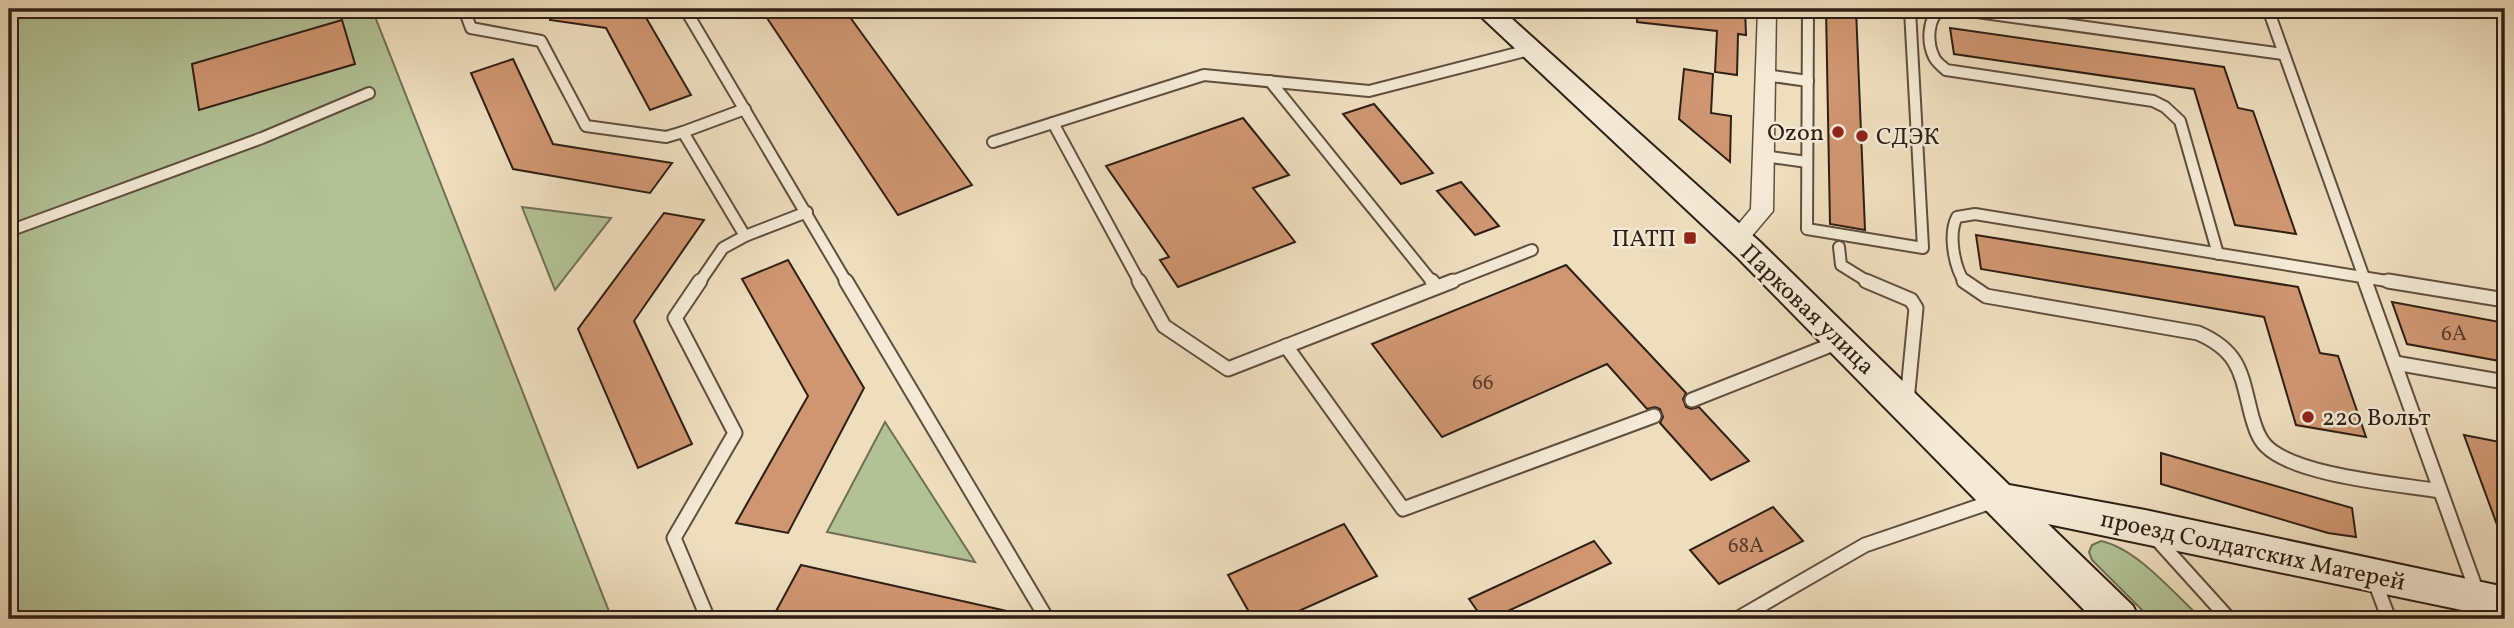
<svg xmlns="http://www.w3.org/2000/svg" width="2514" height="628" font-family="Vollkorn,serif">
	<style>
		.green { fill: #b2c296; stroke: #707055; stroke-width: 2 }
		.building { fill: #cf9671; stroke: #2f1f14; stroke-width: 2 }
		.lines { fill: none; stroke-linecap: round; stroke-linejoin: round }
		.lane-far1-casing { stroke: #5f4f3e; stroke-width: 14 }
		.lane-casing { stroke: #5f4f3e; stroke-width: 17 }
		.street-casing { stroke: #5f4f3e; stroke-width: 3 }
		.secondary-casing { stroke: #2f1f14; stroke-width: 4 }
		.path { stroke: #2f1f14; stroke-width: 3.5; stroke-dasharray: 4.5 3.5; stroke-linecap: butt }
		.lane-far1 { stroke: #f4ead5; stroke-width: 10 }
		.lane { stroke: #f4ead5; stroke-width: 13 }
		.street { fill: #f4ead5; fill-rule: evenodd }
		.secondary { fill: #f4ead5; fill-rule: evenodd }
		.poi-dot { fill: #8f2418; stroke: #f4ead5; stroke-width: 2.5 }
		.labels { text-anchor: middle; stroke-width: 5; stroke-linejoin: round; paint-order: stroke }
		.number-label { font-size: 21px; fill: #573d2b }
		.poi-label { font-size: 24px; fill: #2f1f14; stroke: #f4ead5; text-anchor: end }
		.street-label { font-size: 24px; fill: #2f1f14; stroke: #f4ead5 }
	</style>
	<rect width="100%" height="100%" fill="#eedebe"/>
	<filter id="stains"><feTurbulence type="fractalNoise" baseFrequency=".00286" numOctaves="4"/><feColorMatrix values="0 0 0 0 .2 0 0 0 0 .09 0 0 0 0 .02 0 0 0 .5 -.17"/></filter>
	<radialGradient id="worn" r=".72"><stop offset=".6" stop-color="#630" stop-opacity="0"/><stop offset="1" stop-color="#630" stop-opacity=".3"/></radialGradient>
	<g class="green">
		<path d="M9 9H372L612 619H9Z"/>
		<path d="M522 207 611 218 555 290Z"/>
		<path d="M885 422 975 562 827 532Z"/>
		<path d="M2101 541C2138 549 2174 594 2202 619H2151L2092 560 2089 552 2092 545Z"/>
	</g>
	<g class="building">
		<path d="M551 9H641L691 95 650 110 606 28 550 20Z"/>
		<path d="M761 9H844L972 185 898 215Z"/>
		<path d="M1638 9H1745L1746 35 1738 34 1737 75 1715 72 1717 31 1637 22Z"/>
		<path d="M1826 9H1856L1865 230 1830 224Z"/>
		<path d="M342 20 355 64 199 110 192 64Z"/>
		<path d="M1950 28 2224 67 2238 108 2253 111 2296 234 2235 225 2194 89 1954 54Z"/>
		<path d="M513 59 553 144 672 163 650 193 513 169 471 73Z"/>
		<path d="M1684 69 1713 74 1711 113 1731 116 1730 162 1679 119Z"/>
		<path d="M1374 104 1433 173 1401 184 1343 114Z"/>
		<path d="M1243 118 1289 175 1253 188 1295 242 1178 287 1160 260 1169 257 1106 166Z"/>
		<path d="M1461 182 1499 226 1475 235 1437 191Z"/>
		<path d="M664 213 704 220 634 321 692 444 638 468 578 329Z"/>
		<path d="M1976 235 2298 287 2320 353 2338 356 2366 437 2296 425 2264 317 1981 269Z"/>
		<path d="M788 260 864 388 788 533 736 523 808 396 742 279Z"/>
		<path d="M1566 265 1686 393 1683 399 1686 407 1691 409 1699 407 1749 461 1711 480 1660 423 1663 417 1660 409 1655 407 1647 409 1607 364 1442 437 1372 344Z"/>
		<path d="M2392 302 2505 323V362L2407 344Z"/>
		<path d="M2464 435 2505 443V541H2503Z"/>
		<path d="M2161 453 2352 508 2356 537 2328 533 2161 484Z"/>
		<path d="M1773 507 1803 541 1719 584 1690 550Z"/>
		<path d="M1344 524 1377 576 1281 619H1253L1228 575Z"/>
		<path d="M1594 541 1611 563 1491 619H1483L1469 599Z"/>
		<path d="M801 565 1007 611 1006 619H801L775 613Z"/>
	</g>
	<g class="lines">
		<g class="lane-far1-casing">
			<g id="lane-far1">
				<path d="M464 9 471 28 541 41 586 126 666 137 683 132 745 236 723 248 699 283"/>
				<path d="M685 9 847 283"/>
				<path d="M1808 9 1807 229 1923 248 1910 10 1901 9"/>
				<path d="M1941 9C1927 18 1927 43 1934 57 1936 62 1942 66 1946 70L2153 101 2165 107 2180 121 2218 254"/>
				<path d="M1955 9 2283 54"/>
				<path d="M2268 9 2366 283"/>
				<path d="M1765 75 1808 81"/>
				<path d="M1270 81 1433 283"/>
				<path d="M1053 123 1140 283"/>
				<path d="M683 132 745 109"/>
				<path d="M993 142 1204 75 1369 91 1529 50"/>
				<path d="M1763 156 1807 162"/>
				<path d="M9 231 262 138 369 93"/>
				<path d="M745 236 807 212"/>
				<path d="M1839 247 1841 265 1870 283"/>
				<path d="M1448 283 1532 250"/>
				<path d="M1965 283C1954 267 1948 234 1957 217L1975 214 2399 283"/>
			</g>
		</g>
		<g class="lane-casing">
			<g id="lane">
				<path d="M700 281 675 318 735 433 674 538 708 619"/>
				<path d="M846 281 1047 619"/>
				<path d="M1139 281 1164 326 1228 369 1453 281"/>
				<path d="M1432 281 1436 286"/>
				<path d="M1866 281 1911 300 1916 308 1907 401"/>
				<path d="M1964 281 1986 296 2198 333C2242 352 2241 376 2252 417 2255 427 2258 438 2266 446 2296 476 2397 484 2440 491"/>
				<path d="M2365 281 2478 595"/>
				<path d="M2388 281 2505 300"/>
				<path d="M1286 346 1403 509 1654 416"/>
				<path d="M2395 363 2505 382"/>
				<path d="M1692 400 1841 341"/>
				<path d="M2154 536 2229 619"/>
				<path d="M2373 577 2389 619"/>
				<path d="M1737 619 1865 545 1997 500"/>
			</g>
		</g>
		<g class="street-casing">
			<path id="street" d="M1758 9H1776L1773 211 1745 244 1737 247 1729 244 1726 239 1751 209Z"/>
		</g>
		<g class="secondary-casing">
			<path id="secondary" d="M1473 9H1501L1760 242 2009 485 2145 510 2505 587V619L2048 524 2133 606 2139 619H2093L1738 258Z"/>
		</g>
		<path class="path" d="M707 16 721 9"/>
		<use href="#lane-far1" class="lane-far1"/>
		<use href="#lane" class="lane"/>
		<use href="#street" class="street"/>
		<use href="#secondary" class="secondary"/>
	</g>
	<g class="poi-dot">
		<circle cx="1838" cy="132" r="7"/>
		<circle cx="1862" cy="136" r="7"/>
		<rect x="1683" y="231" width="14" height="14" rx="3.5"/>
		<circle cx="2308" cy="417" r="7"/>
	</g>
	<g class="labels">
		<g class="number-label">
			<text x="2454" y="340">6А</text>
			<text x="1483" y="389">66</text>
			<text x="1746" y="552">68А</text>
		</g>
		<g class="poi-label">
			<text x="1824" y="140">Ozon</text>
			<text x="1876" y="144" text-anchor="start">СДЭК</text>
			<text x="1676" y="246">ПАТП</text>
			<text x="2322" y="425" text-anchor="start">220 Вольт</text>
		</g>
		<g class="street-label">
			<text transform="translate(1808 309) rotate(44)" y="8">Парковая улица</text>
			<text transform="translate(2253 550) rotate(12)" y="8">проезд Солдатских Матерей</text>
		</g>
	</g>
	<rect width="2514" height="628" fill="none" stroke="#eedebe" stroke-width="35"/>
	<rect x="10" y="10" width="2493" height="607" fill="none" stroke="#2f1f14" stroke-width="3.5"/>
	<rect x="18" y="18" width="2479" height="593" fill="none" stroke="#2f1f14" stroke-width="2"/>
	<rect width="100%" height="100%" filter="url(#stains)"/>
	<rect width="100%" height="100%" fill="url(#worn)"/>
</svg>
